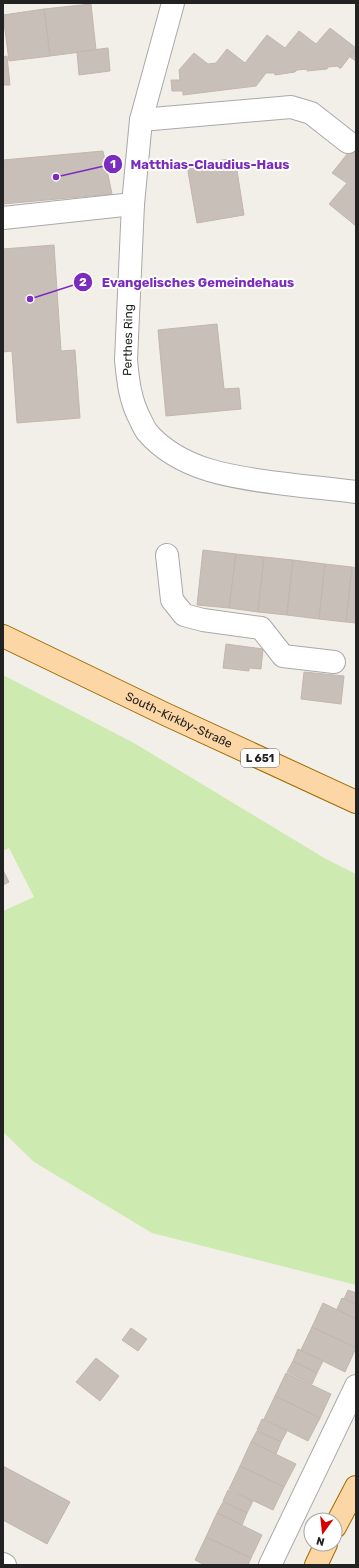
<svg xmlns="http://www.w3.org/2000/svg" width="359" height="1568" font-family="Rubik,sans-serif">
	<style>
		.grass { fill: #cdebb0 }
		.building { fill: #c7bfb8; stroke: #c4b6ab }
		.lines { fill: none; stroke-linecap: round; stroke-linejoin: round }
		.minor-casing { stroke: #a9a9a9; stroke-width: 24 }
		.major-casing { stroke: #a06b00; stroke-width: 24 }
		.minor { stroke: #fff; stroke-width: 22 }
		.major { stroke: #fcd6a4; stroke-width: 22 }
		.labels { text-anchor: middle; stroke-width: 4; stroke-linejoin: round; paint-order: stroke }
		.shield { fill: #fff; stroke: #646464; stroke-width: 1 }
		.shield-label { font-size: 11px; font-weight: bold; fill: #222 }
		.street-label { font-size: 12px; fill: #222; stroke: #fff }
		.leader { fill: none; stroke: #7b2cbf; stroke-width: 1.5 }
		.callout-dot { fill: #7b2cbf; stroke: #fff; stroke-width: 1.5 }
		.mark-label { font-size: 12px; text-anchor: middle; font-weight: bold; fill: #fff }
		.callout-label { font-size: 13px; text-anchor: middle; font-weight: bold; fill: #7b2cbf; stroke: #fff; stroke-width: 4; stroke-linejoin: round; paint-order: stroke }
	</style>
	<rect width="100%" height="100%" fill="#f2efe9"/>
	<path class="grass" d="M3 675 134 743 326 859 356 874V1285L152 1233 34 1162 3 1132V911L34 897 9 848 3 851Z"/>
	<g class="building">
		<path d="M91 4 96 50 50 56 44 9Z"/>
		<path d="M44 9 50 56 9 61 3 15Z"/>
		<path d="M330 28 356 48 341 68H339L338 66 328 67 327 69 307 71V69L297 70 295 72 275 75V73H266L256 86 183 95V91H172L171 80H180L179 70 194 53 208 64 216 63 227 49 245 63 267 35 285 48 299 31 316 44Z"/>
		<path d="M108 48 110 71 79 75 77 52Z"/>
		<path d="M356 49V61L350 57Z"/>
		<path d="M7 56 10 85H3V57Z"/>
		<path d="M356 143V226L329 204 347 183 332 173Z"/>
		<path d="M103 151 112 194 3 204V160Z"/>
		<path d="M235 158 244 215 197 223 187 166Z"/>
		<path d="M54 245 61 351 75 350 80 418 17 423 12 351 3 352V249Z"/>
		<path d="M217 324 224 389 239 388 241 409 166 416 158 330Z"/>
		<path d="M203 550 236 554 229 608 197 605Z"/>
		<path d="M236 554 264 557 258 612 229 608Z"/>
		<path d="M264 557 293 560 287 615 258 612Z"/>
		<path d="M293 560 325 564 319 619 287 615Z"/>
		<path d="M325 564 352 567 346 622 319 619Z"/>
		<path d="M352 567 356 568V623L346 622Z"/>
		<path d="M226 644 263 649 261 669 249 668V671L223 668Z"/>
		<path d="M304 672 344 676 341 704 301 699Z"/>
		<path d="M3 870 9 882 3 885Z"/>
		<path d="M348 1290 356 1293V1304L344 1299Z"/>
		<path d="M342 1298 356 1305V1319L337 1309Z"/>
		<path d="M323 1303 356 1319V1348L312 1327Z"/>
		<path d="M312 1327 356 1348 345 1372 301 1350Z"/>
		<path d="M131 1328 147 1339 138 1351 122 1340Z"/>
		<path d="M298 1349 323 1361 317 1373 293 1361Z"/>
		<path d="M96 1358 119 1376 100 1401 76 1382Z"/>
		<path d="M293 1361 317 1373 312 1384 287 1372Z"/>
		<path d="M286 1373 331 1394 320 1418 275 1396Z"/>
		<path d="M275 1396 320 1418 308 1441 264 1419Z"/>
		<path d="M262 1419 287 1431 281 1442 257 1430Z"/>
		<path d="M257 1431 281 1442 276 1454 251 1442Z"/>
		<path d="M251 1442 296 1464 284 1487 240 1466Z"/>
		<path d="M3 1466 70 1502 47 1544 3 1520Z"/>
		<path d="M240 1466 284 1487 273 1510 229 1489Z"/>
		<path d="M228 1490 253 1501 247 1513 223 1501Z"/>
		<path d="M223 1502 247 1513 242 1525 217 1513Z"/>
		<path d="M217 1513 262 1535 251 1558 206 1537Z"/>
		<path d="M206 1537 251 1558 248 1565H205L195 1560Z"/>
	</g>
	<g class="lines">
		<g class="minor-casing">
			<g id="minor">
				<path d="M173 3 141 120 133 204 126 360C128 381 130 400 140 419 142 423 144 428 147 432 181 472 238 478 286 484 310 487 333 489 356 492"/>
				<path d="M141 120 291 107 311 113 348 142"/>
				<path d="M3 218 133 204"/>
				<path d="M167 555 172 600 184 615 203 620 261 628 283 656 334 662"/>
				<path d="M3 1564 5 1565"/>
				<path d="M270 1565 356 1386"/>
			</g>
		</g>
		<g class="major-casing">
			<g id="major">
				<path id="s1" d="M3 636 165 714 356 802"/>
				<path d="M335 1527 356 1487"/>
				<path d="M316 1565 326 1544"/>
			</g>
		</g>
		<use href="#minor" class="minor"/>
		<use href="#major" class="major"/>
	</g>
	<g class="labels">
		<rect class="shield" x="241" y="749" width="38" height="18" rx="3"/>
		<g class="shield-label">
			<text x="260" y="762">L 651</text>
		</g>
		<g class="street-label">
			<text transform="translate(128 340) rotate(-89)" y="4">Perthes Ring</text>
			<text dy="4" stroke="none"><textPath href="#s1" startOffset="195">South-Kirkby-Straße</textPath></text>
		</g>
	</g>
	<path class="leader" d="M56 177L113 164M30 299L83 282"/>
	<g class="callout-dot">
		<circle cx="56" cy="177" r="4"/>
		<circle cx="30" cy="299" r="4"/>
		<circle cx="113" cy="164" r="10"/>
		<circle cx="83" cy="282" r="10"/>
	</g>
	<g class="mark-label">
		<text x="113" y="168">1</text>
		<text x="83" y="286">2</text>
	</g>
	<g class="callout-label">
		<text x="210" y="169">Matthias-Claudius-Haus</text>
		<text x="198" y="287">Evangelisches Gemeindehaus</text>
	</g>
	<rect width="359" height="1568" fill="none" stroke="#222222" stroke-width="8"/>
	<g transform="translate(323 1532) rotate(195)"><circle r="19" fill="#ffffff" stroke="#a7a7a7"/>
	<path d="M0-3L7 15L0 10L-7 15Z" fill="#d40000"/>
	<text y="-6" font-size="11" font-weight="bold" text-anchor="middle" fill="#222222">N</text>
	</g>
</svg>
